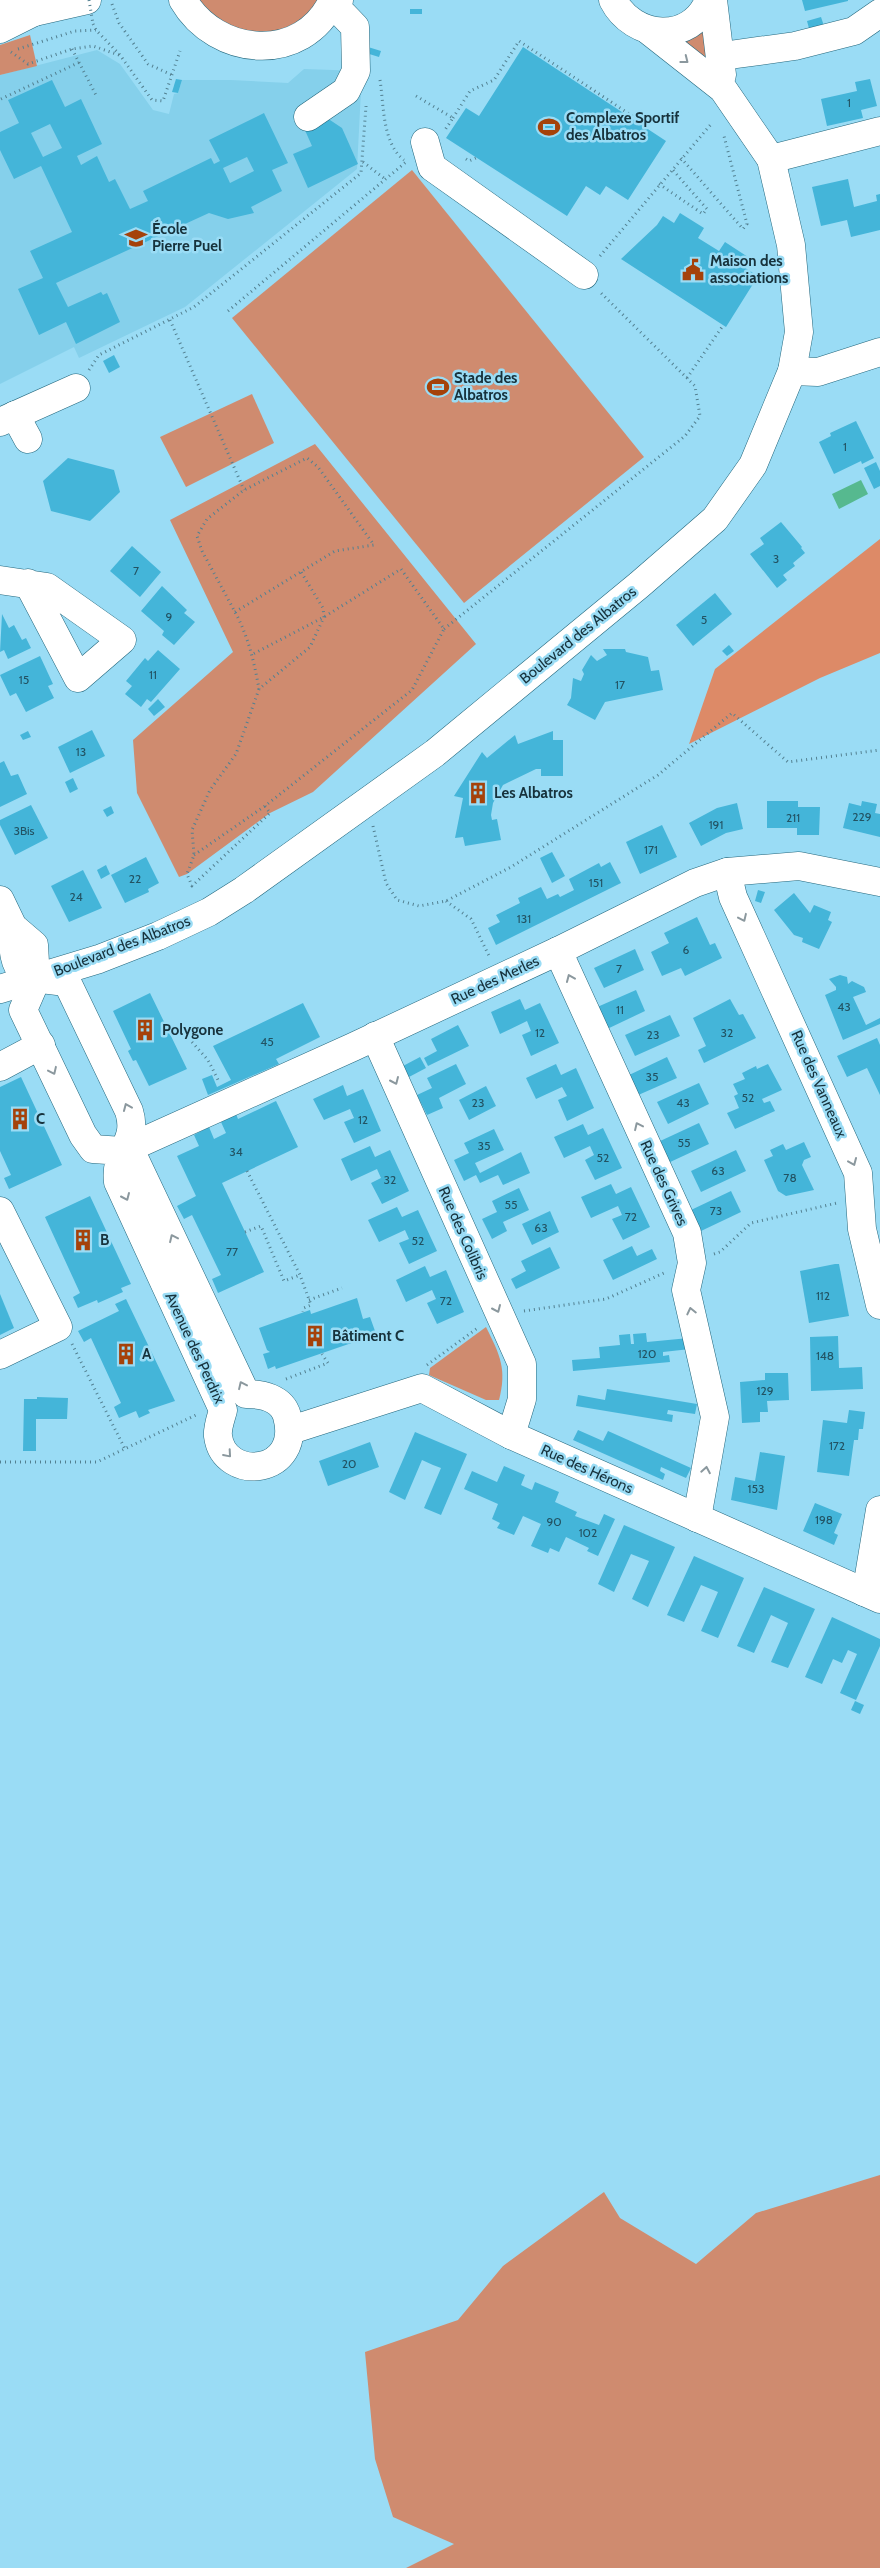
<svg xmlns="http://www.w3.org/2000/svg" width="880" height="2568" font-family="Cabin,sans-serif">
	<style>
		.built { fill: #85d0eb }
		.green { fill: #cf8b6f }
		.forest { fill: #dd8a67 }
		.water { fill: #56b98f }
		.building { fill: #44b5d9; fill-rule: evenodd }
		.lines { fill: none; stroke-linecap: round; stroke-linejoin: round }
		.minor-casing { stroke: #23677d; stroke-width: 29 }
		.path { stroke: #538091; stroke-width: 3; stroke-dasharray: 1 4; stroke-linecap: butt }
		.minor { stroke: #fff; stroke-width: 28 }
		.path-bridge { stroke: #538091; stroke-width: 3; stroke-dasharray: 1 4; stroke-linecap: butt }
		.oneway { stroke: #8b989e }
		.labels { text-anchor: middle; stroke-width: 5; stroke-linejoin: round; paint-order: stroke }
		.number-label { font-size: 12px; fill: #225363 }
		.poi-label { font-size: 15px; font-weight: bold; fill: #17323c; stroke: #9adcf5; text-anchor: start }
		.street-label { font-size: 15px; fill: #17323c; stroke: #9adcf5 }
	</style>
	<rect width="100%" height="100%" fill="#9adcf5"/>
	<path class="built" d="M97 50 120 64 153 110 169 114 174 94 178 93 182 80H231L288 83 304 69 362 71 357 169 185 307 79 358 74 347 0 384V75Z"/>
	<g class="green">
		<path d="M198 0H320C295 35 252 42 216 20 209 16 203 6 198 0Z"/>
		<path d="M705 22 718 74 676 39Z"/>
		<path d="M30 35 37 66 0 75V45Z"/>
		<path d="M412 170 644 457 464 603 232 318Z"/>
		<path d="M252 394 274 443 186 487 160 437Z"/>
		<path d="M315 444 476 644 313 792 270 813 187 874 179 877 137 793 133 740 233 652 170 520Z"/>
		<path d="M486 1327C500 1355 507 1369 499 1400H486L429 1375 430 1368Z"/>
		<path d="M880 2175V2568H406L454 2544 393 2517 375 2459 365 2352 458 2320 503 2266 604 2192 620 2218 696 2264 756 2213Z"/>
	</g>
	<path class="forest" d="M880 539V653L820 678 689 744 715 669Z"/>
	<path class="water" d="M861 480 868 494 839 509 832 494Z"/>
	<g class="building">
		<path d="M802 0H848V1L805 11Z"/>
		<rect x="410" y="9" width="12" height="5"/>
		<path d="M821 17 825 29 810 32 807 21Z"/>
		<path d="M368 47 381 51 379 57 366 53Z"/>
		<path d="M523 47 666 141 628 200 606 186 600 195 586 186 567 216 446 138 466 108 479 116Z"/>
		<path d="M176 79 182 80 178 93 172 92Z"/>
		<path d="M870 79 877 106 861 110 863 118 827 126 821 99 857 91 855 82Z"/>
		<path d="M52 80 65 107 81 99 102 144 77 156 81 165 97 156 109 182 115 179 130 209 148 201 143 191 211 158 214 164 220 161 209 140 264 113 288 163 272 170 282 191 251 207 254 213 228 219 209 213 56 283 68 307 101 292 103 295 107 293 120 322 76 344 66 322 39 335 18 289 43 278 30 251 72 232 41 166 14 179 0 150V132L19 123 8 100ZM50 124 62 148 43 157 31 133ZM247 157 254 171 230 183 223 168Z"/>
		<path d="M327 118 342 128 358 164 308 188 293 154 312 146 304 128Z"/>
		<path d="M848 179 854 207 877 201 876 195 880 194V230L851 237 847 220 821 226 812 187Z"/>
		<path d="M680 213 704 228 698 238 719 251 725 242 748 257 742 266 758 276 726 327 621 259 657 225 663 216 674 223Z"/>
		<path d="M114 355 120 367 109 373 103 361Z"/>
		<path d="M856 421 874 458 862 464 861 461 834 474 819 442 831 436 830 433Z"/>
		<path d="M68 458 114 470 120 492 90 521 51 511 43 481Z"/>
		<path d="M876 462 880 471V486L874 489 864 468Z"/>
		<path d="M781 522 802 547 801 548 805 553 793 563 795 566 783 575 787 580 777 588 750 554 764 544 760 538Z"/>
		<path d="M132 546 161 572 140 597 110 571Z"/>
		<path d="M162 586 187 610 184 613 195 622 174 645 162 635 164 631 141 611Z"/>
		<path d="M715 593 732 614 693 646 676 625Z"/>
		<path d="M2 614 9 628 14 625 22 640 26 638 31 648 8 659 4 650 0 652Z"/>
		<path d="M729 645 734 651 727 656 722 651Z"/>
		<path d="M603 649H625L626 652 648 657 651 671 659 670 663 690 605 702 595 720 567 705 571 698 573 678 581 681 584 674 582 670 591 655 597 661 607 655Z"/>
		<path d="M158 650 180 669 151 702 147 699 141 707 125 694 132 686 126 681 145 658 148 661Z"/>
		<path d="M40 656 53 684 48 686 54 698 26 712 16 693 10 696 0 675Z"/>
		<path d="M158 699 165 707 154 716 148 709Z"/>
		<path d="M92 730 105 756 70 773 58 747Z"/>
		<path d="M28 731 31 737 23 740 20 735Z"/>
		<path d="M553 731V740H563V776H541V769H536L503 785 493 803 491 815 492 820 497 819 501 840 465 846 463 837 455 838 463 798 454 796 482 752 487 758 515 735 518 744Z"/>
		<path d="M4 761 11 776 18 774 27 794 0 807V763Z"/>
		<path d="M73 778 78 789 70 793 65 782Z"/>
		<path d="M767 801H798V807H820L819 835H797V828H767Z"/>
		<path d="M862 801 877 804 875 813 880 814V837L843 828 849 803 861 806Z"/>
		<path d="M737 803 743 829 726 833 701 846 689 823 717 808Z"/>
		<path d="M31 805 48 838 15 855 0 825V820Z"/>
		<path d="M111 806 114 813 107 817 103 810Z"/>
		<path d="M662 825 677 857 640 874 626 842Z"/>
		<path d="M552 852 565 876 552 883 540 858Z"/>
		<path d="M146 857 159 883 148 889 149 892 125 903 111 875Z"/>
		<path d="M610 862 621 883 496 945 488 928 500 922 496 915 520 903 518 898 541 887 547 899 558 894 560 897 574 890 569 879 599 863 601 867Z"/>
		<path d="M106 865 110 874 101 879 97 870Z"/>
		<path d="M83 870 102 908 69 922 51 886Z"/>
		<path d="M758 890 765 892 761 903 755 901Z"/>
		<path d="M794 893 810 913 814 905 831 912 828 920 832 922 819 949 802 942 803 938 794 935 774 910Z"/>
		<path d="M697 917 710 945 715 943 722 958 685 976 681 968 662 976 651 952 669 943 664 933Z"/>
		<path d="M635 949 644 970 604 988 594 968Z"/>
		<path d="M840 975 847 977 848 984 852 981 864 987 866 992 853 997 866 1025 880 1018V1024L843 1040 825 995 836 990V987L829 979Z"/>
		<path d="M636 990 645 1011 605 1030 595 1008Z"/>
		<path d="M150 993 187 1069 149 1086 136 1060 133 1061 128 1051 131 1049 113 1011Z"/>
		<path d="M520 999 525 1010 540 1003 559 1043 531 1056 522 1035 531 1031 527 1021 500 1034 491 1012Z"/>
		<path d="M730 999 739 1015 743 1014 756 1038 704 1063 698 1050 706 1046 693 1018Z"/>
		<path d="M303 1003 320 1037 276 1059 279 1064 208 1095 202 1079 212 1075 217 1087 231 1080 213 1046Z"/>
		<path d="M670 1015 680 1036 635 1056 625 1035Z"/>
		<path d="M458 1025 469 1046 428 1066 424 1058 437 1051 431 1039Z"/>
		<path d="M877 1038 880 1045V1095L867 1068 847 1077 837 1056Z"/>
		<path d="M420 1057 426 1068 409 1077 403 1066Z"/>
		<path d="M667 1057 677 1078 636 1096 627 1076Z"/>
		<path d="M456 1064 466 1084 439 1098 443 1108 427 1115 417 1095 432 1088 427 1078Z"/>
		<path d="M556 1064 561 1075 576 1068 594 1108 567 1121 558 1100 567 1096 562 1087 536 1099 526 1078Z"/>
		<path d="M768 1064 782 1090 762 1099 764 1103 770 1101 775 1111 735 1129 727 1113 739 1108 734 1096 738 1094 733 1084 745 1079 742 1073 756 1066 757 1069Z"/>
		<path d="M21 1077 62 1165 9 1189 4 1178 11 1175 0 1151V1087Z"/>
		<path d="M699 1083 709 1104 668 1124 657 1102Z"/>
		<path d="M343 1085 347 1096 363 1089 381 1131 354 1143 344 1122 354 1118 350 1109 324 1120 313 1099Z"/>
		<path d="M486 1086 496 1106 469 1120 459 1100Z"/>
		<path d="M276 1101 298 1147 222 1183 264 1272 218 1293 212 1279 221 1275 192 1215 184 1219 177 1206 196 1196 177 1156 199 1146 194 1135 209 1127 214 1139 226 1133 221 1122 236 1114 238 1119Z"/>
		<path d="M699 1123 709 1144 668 1163 658 1142Z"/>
		<path d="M583 1124 588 1135 603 1128 622 1168 595 1180 585 1160 594 1155 590 1146 564 1158 554 1137Z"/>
		<path d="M494 1129 504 1150 475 1163 480 1173 521 1152 530 1173 503 1185 498 1175 480 1183 476 1175 464 1181 454 1160 469 1153 464 1143Z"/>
		<path d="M804 1142 811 1157 804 1160 802 1165 814 1190 786 1196 778 1191 764 1160 773 1156 770 1150 783 1144 786 1150Z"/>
		<path d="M370 1146 375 1157 390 1150 409 1191 382 1204 371 1183 381 1178 377 1169 351 1181 341 1159Z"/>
		<path d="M736 1150 746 1171 701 1192 691 1171Z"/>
		<path d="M611 1184 616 1194 631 1187 650 1227 623 1240 612 1219 622 1215 618 1206 591 1218 581 1197Z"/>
		<path d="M519 1188 529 1210 503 1222 507 1231 492 1239 482 1219 497 1212 492 1201Z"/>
		<path d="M731 1191 741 1212 701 1231 691 1210Z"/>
		<path d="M90 1196 131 1284 121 1288 123 1292 98 1303 97 1300 78 1308 73 1297 80 1293 45 1217Z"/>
		<path d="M397 1207 402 1217 418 1210 437 1251 409 1264 399 1243 409 1239 405 1230 379 1242 368 1220Z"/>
		<path d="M550 1211 559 1232 532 1245 522 1224Z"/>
		<path d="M632 1246 637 1256 652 1249 657 1259 613 1280 603 1260Z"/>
		<path d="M550 1247 560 1268 516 1289 511 1279 526 1271 521 1261Z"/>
		<path d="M835 1264H839L849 1316 809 1323 800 1271Z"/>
		<path d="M425 1266 430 1277 446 1270 464 1312 437 1324 427 1303 436 1299 432 1290 406 1302 396 1280Z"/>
		<path d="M0 1294 14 1328 0 1335Z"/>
		<path d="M357 1298 363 1319 370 1317 375 1331 368 1334 369 1337 276 1369 275 1366 268 1369 263 1354 270 1352 267 1350 259 1328 310 1310 311 1314Z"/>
		<path d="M126 1299 175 1401 148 1410 150 1413 139 1418 136 1411 119 1418 114 1407 121 1403 91 1338 84 1342 78 1331 119 1311 115 1304Z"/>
		<path d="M646 1333 647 1342 689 1338 690 1349 663 1352V1356L669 1355 670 1362 573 1371 572 1360 600 1358 599 1347 620 1345 619 1335 630 1334 631 1344H634L633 1334Z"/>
		<path d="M838 1336 839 1368 862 1367 863 1389 811 1391 810 1337Z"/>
		<path d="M765 1373H788L789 1400 767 1401 768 1412H760V1422L742 1423 740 1382 765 1380Z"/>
		<path d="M607 1389 697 1404 695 1414 668 1410 667 1414 673 1415 672 1422 576 1406 578 1395 605 1400Z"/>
		<path d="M37 1397 68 1398 67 1419H36V1451H23L24 1399H37Z"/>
		<path d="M849 1410 865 1412 863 1429H859L858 1440H854L849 1476 817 1472 823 1420 847 1423Z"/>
		<path d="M578 1430 603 1441 608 1431 691 1468 686 1478 661 1467 660 1471 665 1474 663 1480 573 1440Z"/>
		<path d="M415 1432 467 1454 441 1515 424 1508 441 1468 433 1465 422 1460 405 1500 389 1492Z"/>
		<path d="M370 1442 379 1467 328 1486 319 1461Z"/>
		<path d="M760 1452 785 1456 777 1510 731 1500 735 1477 755 1481Z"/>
		<path d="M504 1466 525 1475 521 1485 523 1486 532 1490 535 1482 559 1492 555 1502 577 1512 575 1516 599 1525 604 1514 615 1519 598 1556 587 1551 589 1548 566 1537 559 1552 550 1548 548 1553 531 1546 541 1524 523 1516 514 1535 497 1528 500 1523 492 1519 498 1504 464 1489 472 1471 497 1482Z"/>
		<path d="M815 1503 842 1514 834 1533 838 1535 834 1545 803 1531Z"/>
		<path d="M624 1525 675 1547 648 1607 632 1599 649 1561 631 1554 614 1592 598 1584Z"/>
		<path d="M694 1556 744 1578 718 1638 701 1631 718 1592 701 1585 684 1622 667 1615Z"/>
		<path d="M764 1587 815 1609 788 1668 771 1662 788 1623 771 1615 754 1653 737 1646Z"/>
		<path d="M832 1617 880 1639V1646L856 1700 840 1693 857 1654 848 1650 842 1663 833 1659 822 1684 805 1677Z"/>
		<path d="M855 1701 864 1705 860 1714 851 1710Z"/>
	</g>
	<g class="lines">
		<g class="minor-casing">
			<g id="minor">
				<path d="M183 0C216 57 303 65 333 0"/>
				<path d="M613 0C633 39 691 45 709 0"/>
				<path d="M713 0 722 75"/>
				<path d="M34 12 87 0"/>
				<path d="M0 14 34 12 0 29"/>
				<path d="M722 56 795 46 854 31 880 13"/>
				<path d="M308 117 346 91 356 71 355 27 332 3 339 0"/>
				<path d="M425 142 432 167 584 275"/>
				<path d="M771 159 880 131"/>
				<path d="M792 371 818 372 880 352"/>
				<path d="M15 415 28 439"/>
				<path d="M0 422 76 388"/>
				<path d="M0 580 47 587 122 640 78 678 28 583"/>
				<path d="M727 872 733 897 858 1173 862 1229 880 1305"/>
				<path d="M0 900 13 927 34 945 36 980 23 1010 83 1135 93 1149 122 1151 135 1160 246 1394C262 1394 282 1398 287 1416 303 1475 224 1483 218 1436 217 1428 221 1418 223 1410L118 1182C114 1150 139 1143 129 1111L67 982C21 978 12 976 13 927"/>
				<path d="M558 951 687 1233 692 1263 686 1290 715 1417 697 1518"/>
				<path d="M0 989 99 959 158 936 209 912 244 890 435 753 639 585 715 519 753 465 792 371 799 332 791 245 771 159 723 89 648 30"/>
				<path d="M375 1036 522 1364V1399L511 1435"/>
				<path d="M0 1067 41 1045"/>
				<path d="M122 1151 353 1047 558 951 695 883 727 872 799 866 880 882"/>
				<path d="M0 1211 58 1327 0 1355"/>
				<path d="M291 1430 422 1388 511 1435 880 1599"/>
				<path d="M864 1592 868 1582 880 1510"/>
			</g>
		</g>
		<g class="path">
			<path d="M112 4 119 23 148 64 172 75"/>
			<path d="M93 24 96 30 120 55 152 100 163 101 180 51"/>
			<path d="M18 49 75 31 96 30"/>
			<path d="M72 49 97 97"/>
			<path d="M11 52 28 64 72 49 93 46 119 55"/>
			<path d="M380 80C384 105 382 143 404 160"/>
			<path d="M416 96 453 118 445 130"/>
			<path d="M1 99 80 62"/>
			<path d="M453 118 470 91 494 80 519 41 640 121"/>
			<path d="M681 158 743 229 747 224 724 136"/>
			<path d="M466 159 469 161 476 158"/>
			<path d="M363 162 385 179"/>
			<path d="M659 184 703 214 707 209 672 169"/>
			<path d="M600 256 712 123"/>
			<path d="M228 311 406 162"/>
			<path d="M170 320 244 490"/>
			<path d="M89 370 99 355 194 307 361 173 366 106"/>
			<path d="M687 378 722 327"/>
			<path d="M235 612 335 551 374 545 318 467 307 458 244 490 207 519 197 536 202 551 235 612C248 636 254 661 259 689"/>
			<path d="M444 629 685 436 700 416 695 386 601 293"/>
			<path d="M265 806 270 813 192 886 187 874 194 855 192 830 210 790 236 754 259 689 310 647 324 617 323 608 301 572"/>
			<path d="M373 826 386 883 397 900 419 906 446 901 511 867 658 775 732 713 788 762 880 750"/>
			<path d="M194 855 265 806 412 690 444 629 401 569 324 617 253 654"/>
			<path d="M446 901 471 919 490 958"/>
			<path d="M192 1042 208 1060 218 1080"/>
			<path d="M247 1171 300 1275 311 1305 304 1308 303 1312"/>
			<path d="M245 1232 261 1226 284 1281 300 1275"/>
			<path d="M714 1254 720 1252 751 1223 837 1203"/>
			<path d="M309 1300 342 1288"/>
			<path d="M524 1311 606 1299 664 1273"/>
			<path d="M72 1344 125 1449"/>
			<path d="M427 1365 479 1327"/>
			<path d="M286 1379 328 1363 322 1354"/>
			<path d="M0 1462H97L196 1415"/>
		</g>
		<use href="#minor" class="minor"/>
		<path class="path-bridge" d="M89 0 93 24"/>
	</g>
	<defs><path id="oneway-chevron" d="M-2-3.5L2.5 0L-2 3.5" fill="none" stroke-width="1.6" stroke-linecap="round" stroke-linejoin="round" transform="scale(1.25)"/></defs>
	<g class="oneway">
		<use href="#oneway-chevron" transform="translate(685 60) rotate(38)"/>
		<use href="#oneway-chevron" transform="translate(743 918) rotate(65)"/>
		<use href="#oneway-chevron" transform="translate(570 978) rotate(-113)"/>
		<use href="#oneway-chevron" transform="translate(53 1071) rotate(65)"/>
		<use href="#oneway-chevron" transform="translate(395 1081) rotate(66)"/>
		<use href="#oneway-chevron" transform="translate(127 1107) rotate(-113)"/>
		<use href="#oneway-chevron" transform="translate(638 1126) rotate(-115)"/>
		<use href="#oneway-chevron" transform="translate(853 1162) rotate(67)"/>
		<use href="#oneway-chevron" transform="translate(126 1197) rotate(66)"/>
		<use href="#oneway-chevron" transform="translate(173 1238) rotate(-115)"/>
		<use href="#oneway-chevron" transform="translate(497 1309) rotate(66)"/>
		<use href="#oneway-chevron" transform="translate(691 1311) rotate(-103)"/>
		<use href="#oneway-chevron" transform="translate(242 1385) rotate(-115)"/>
		<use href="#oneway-chevron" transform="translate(228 1454) rotate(49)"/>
		<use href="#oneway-chevron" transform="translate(706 1470) rotate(-80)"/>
	</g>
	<defs>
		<g id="stadium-bare" transform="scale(1.725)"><path d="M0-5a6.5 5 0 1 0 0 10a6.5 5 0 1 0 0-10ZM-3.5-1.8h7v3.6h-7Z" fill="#a5420a" stroke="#9adcf5" stroke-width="2.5" paint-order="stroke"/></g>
		<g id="school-bare" transform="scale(1.725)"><path d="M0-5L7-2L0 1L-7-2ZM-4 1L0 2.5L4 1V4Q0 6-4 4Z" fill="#a5420a" stroke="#9adcf5" stroke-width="2.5" paint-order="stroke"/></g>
		<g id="civic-bare" transform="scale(1.725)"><path d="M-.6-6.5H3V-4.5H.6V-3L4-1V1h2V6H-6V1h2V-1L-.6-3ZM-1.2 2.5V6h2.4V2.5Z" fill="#a5420a" stroke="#9adcf5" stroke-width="2.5" paint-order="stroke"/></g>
		<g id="building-bare" transform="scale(1.725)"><path d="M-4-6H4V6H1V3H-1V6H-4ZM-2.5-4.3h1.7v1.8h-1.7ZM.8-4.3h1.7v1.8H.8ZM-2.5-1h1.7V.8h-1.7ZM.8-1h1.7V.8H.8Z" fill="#a5420a" stroke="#9adcf5" stroke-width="2.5" paint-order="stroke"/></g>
	</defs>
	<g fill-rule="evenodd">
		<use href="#stadium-bare" x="549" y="127"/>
		<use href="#school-bare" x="136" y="238"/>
		<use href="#civic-bare" x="693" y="270"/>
		<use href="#stadium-bare" x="438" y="387"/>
		<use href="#building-bare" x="478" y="793"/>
		<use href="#building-bare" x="145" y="1030"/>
		<use href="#building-bare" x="20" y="1119"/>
		<use href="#building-bare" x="83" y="1240"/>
		<use href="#building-bare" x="315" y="1336"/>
		<use href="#building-bare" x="126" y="1354"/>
	</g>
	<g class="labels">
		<g class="number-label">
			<text x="849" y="107">1</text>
			<text x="845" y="451">1</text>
			<text x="776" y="563">3</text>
			<text x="136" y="575">7</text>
			<text x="169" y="621">9</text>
			<text x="704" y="624">5</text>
			<text x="153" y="679">11</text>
			<text x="24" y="684">15</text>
			<text x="620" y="689">17</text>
			<text x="81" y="756">13</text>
			<text x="862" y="821">229</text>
			<text x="793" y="822">211</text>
			<text x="716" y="829">191</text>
			<text x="24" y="835">3Bis</text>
			<text x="651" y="854">171</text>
			<text x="135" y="883">22</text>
			<text x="596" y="887">151</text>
			<text x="76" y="901">24</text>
			<text x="524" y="923">131</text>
			<text x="686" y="954">6</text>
			<text x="619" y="973">7</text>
			<text x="844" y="1011">43</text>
			<text x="620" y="1014">11</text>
			<text x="540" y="1037">12</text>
			<text x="727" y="1037">32</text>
			<text x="653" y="1039">23</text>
			<text x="267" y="1046">45</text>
			<text x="652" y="1081">35</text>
			<text x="748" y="1102">52</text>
			<text x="478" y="1107">23</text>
			<text x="683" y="1107">43</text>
			<text x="363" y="1124">12</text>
			<text x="684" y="1147">55</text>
			<text x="484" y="1150">35</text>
			<text x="236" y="1156">34</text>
			<text x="603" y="1162">52</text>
			<text x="718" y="1175">63</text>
			<text x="790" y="1182">78</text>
			<text x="390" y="1184">32</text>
			<text x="511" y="1209">55</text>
			<text x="716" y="1215">73</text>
			<text x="631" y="1221">72</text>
			<text x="541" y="1232">63</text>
			<text x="418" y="1245">52</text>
			<text x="232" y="1256">77</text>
			<text x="823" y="1300">112</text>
			<text x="446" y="1305">72</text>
			<text x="647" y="1358">120</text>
			<text x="825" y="1360">148</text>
			<text x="765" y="1395">129</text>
			<text x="837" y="1450">172</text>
			<text x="349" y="1468">20</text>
			<text x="756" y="1493">153</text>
			<text x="824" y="1524">198</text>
			<text x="554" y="1526">90</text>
			<text x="588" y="1537">102</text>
		</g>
		<g class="poi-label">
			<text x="566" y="123">Complexe Sportif<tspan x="566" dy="17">des Albatros</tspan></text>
			<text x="152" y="234">École<tspan x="152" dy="17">Pierre Puel</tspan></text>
			<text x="710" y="266">Maison des<tspan x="710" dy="17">associations</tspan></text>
			<text x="454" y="383">Stade des<tspan x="454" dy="17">Albatros</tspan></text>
			<text x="494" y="798">Les Albatros</text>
			<text x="162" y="1035">Polygone</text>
			<text x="36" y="1124">C</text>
			<text x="100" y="1245">B</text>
			<text x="332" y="1341">Bâtiment C</text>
			<text x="142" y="1359">A</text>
		</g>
		<g class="street-label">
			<text transform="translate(578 635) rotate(-39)" y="5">Boulevard des Albatros</text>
			<text transform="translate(122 946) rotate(-21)" y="5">Boulevard des Albatros</text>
			<text transform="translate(495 980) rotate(-25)" y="5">Rue des Merles</text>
			<text transform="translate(819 1084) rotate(66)" y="5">Rue des Vanneaux</text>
			<text transform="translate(664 1183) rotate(65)" y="5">Rue des Grives</text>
			<text transform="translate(463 1233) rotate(66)" y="5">Rue des Colibris</text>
			<text transform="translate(195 1348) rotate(65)" y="5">Avenue des Perdrix</text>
			<text transform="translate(587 1469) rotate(24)" y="5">Rue des Hérons</text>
		</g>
	</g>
</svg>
